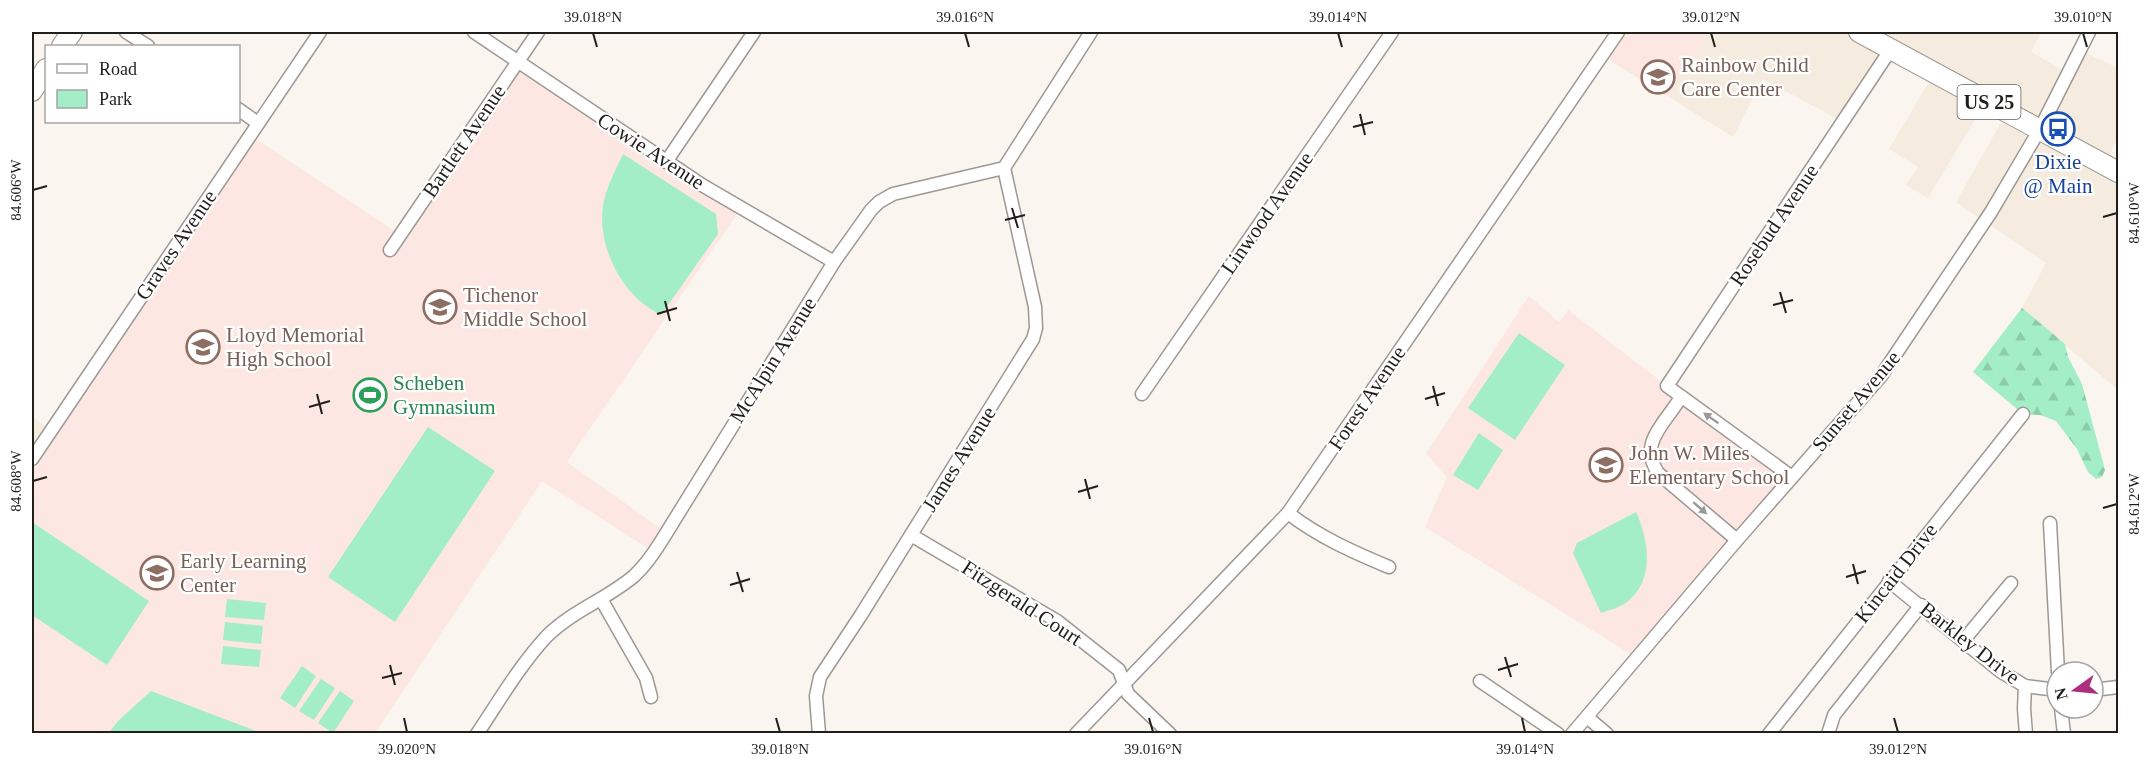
<svg xmlns="http://www.w3.org/2000/svg" width="2150" height="765" font-family="Georgia,serif">
	<style>
		.built { fill: #f5ebde }
		.education { fill: #fce7e3 }
		.forest { fill: url(#forest-firs) }
		.park { fill: #a3eec7 }
		.lines { fill: none; stroke-linecap: round; stroke-linejoin: round }
		.minor-casing { stroke: #9d9892; stroke-width: 15 }
		.primary-casing { stroke: #9d9892; stroke-width: 22 }
		.minor { stroke: #fff; stroke-width: 12 }
		.primary { stroke: #fff; stroke-width: 20 }
		.oneway { fill: #9b9a99 }
		.ticks { fill: none; stroke: #201f1c; stroke-width: 2 }
		.labels { text-anchor: middle; stroke-width: 4.5; stroke-linejoin: round; paint-order: stroke }
		.shield { fill: #fff; stroke: #636260; stroke-width: 1.5 }
		.shield-label { font-size: 20px; font-weight: bold; fill: #201f1c }
		.education-label { font-size: 21px; fill: #785e54; stroke: #fff; text-anchor: start }
		.street-label { font-size: 21px; fill: #201f1c; stroke: #fff }
		.transit-label { font-size: 21px; fill: #164399; stroke: #fff }
		.leisure-label { font-size: 21px; fill: #27864d; stroke: #fff; text-anchor: start }
		.neatline { fill: none; stroke: #201f1c; stroke-width: 2 }
		.ticks-label { font-size: 15px; text-anchor: middle; fill: #201f1c }
	</style>
	<defs>
		<pattern id="forest-firs" width="22" height="20" patternUnits="userSpaceOnUse" patternTransform="scale(1.5)"><rect width="22" height="20" fill="#a3eec7"/><path d="M5 1l3.5 6h-7zM16 11l3.5 6h-7z" fill="#8cccaa"/></pattern>
	</defs>
	<rect width="100%" height="100%" fill="#faf5ef"/>
	<g class="built">
		<path d="M1612 32H2041L2031 52 2067 73 2079 50 2118 68V137L2105 165 2118 172V390L2022 308 2046 263 1956 202 2007 112 1986 101 1928 198 1906 185 1918 167 1889 149 1935 72 1892 49 1843 122 1763 79 1733 137 1602 55Z"/>
		<path d="M32 417 51 430 32 459Z"/>
	</g>
	<g class="education">
		<path d="M1629 32H1710L1667 96 1608 59Z"/>
		<path d="M517 61 741 208 567 462 667 533 654 552 542 481 375 733 32 734V459L250 135 401 235Z"/>
		<path d="M1529 296 1559 322 1568 310 1667 386 1792 477 1637 658 1425 527 1447 477 1426 454Z"/>
	</g>
	<path class="forest" d="M2022 308 2065 344 2068 357 2082 384 2105 470 2102 477 2096 479 2088 472 2077 449 2056 421 2040 415 2023 414 1973 372Z"/>
	<g class="park">
		<path d="M623 154 716 214 718 234 661 315C654 311 647 307 641 302 615 280 598 240 603 206 606 188 615 171 623 154Z"/>
		<path d="M1519 333 1565 365 1515 440 1468 408Z"/>
		<path d="M428 427 495 471 395 622 328 577Z"/>
		<path d="M1479 433 1503 450 1478 490 1453 475Z"/>
		<path d="M1636 512C1649 540 1655 581 1627 602 1619 608 1609 610 1601 613L1573 553 1577 543Z"/>
		<path d="M32 522 149 601 107 665 32 615Z"/>
		<path d="M227 599 266 603 264 620 225 617Z"/>
		<path d="M225 622 263 626 261 644 223 640Z"/>
		<path d="M223 646 261 650 259 667 221 664Z"/>
		<path d="M302 666 316 676 295 708 280 698Z"/>
		<path d="M321 679 335 688 314 720 299 711Z"/>
		<path d="M151 691 261 733H109L118 721Z"/>
		<path d="M340 691 354 701 333 733 318 723Z"/>
	</g>
	<g class="lines">
		<g class="minor-casing">
			<g id="minor">
				<path d="M126 32 148 46"/>
				<path d="M474 32 702 185 834 262"/>
				<path d="M238 109 258 123"/>
				<path d="M666 162 754 32"/>
				<path d="M390 250 538 32"/>
				<path d="M1142 394 1392 32"/>
				<path d="M1681 397C1665 424 1638 442 1658 473L1737 540"/>
				<path d="M32 459 320 32"/>
				<path d="M1792 477 1667 386 1891 49"/>
				<path d="M1288 513C1319 537 1353 552 1389 567"/>
				<path d="M2050 523 2058 672"/>
				<path d="M911 535 1057 621 1119 670 1128 694 1170 734"/>
				<path d="M1889 581 2000 671 2025 686 2057 690"/>
				<path d="M601 599 646 678 651 697"/>
				<path d="M1963 641 2011 583"/>
				<path d="M1480 681 1558 734"/>
				<path d="M2025 686 2024 709 2026 734"/>
				<path d="M2093 690 2118 687"/>
				<path d="M2061 708 2064 734"/>
				<path d="M1587 717 1607 734"/>
				<path d="M477 734C499 701 520 665 547 636 572 611 607 599 634 576 645 566 654 553 662 540L834 262 871 210 879 202 893 194 1004 168 1091 32"/>
				<path d="M819 734 816 696 820 677 861 615 1033 339 1036 328 1035 307 1004 168"/>
				<path d="M1076 734 1288 513 1618 32"/>
				<path d="M1572 734 1737 540 1881 376 1991 212 2040 129 2089 32"/>
				<path d="M1769 734 2023 414"/>
				<path d="M1828 734 1834 715 1921 605"/>
			</g>
		</g>
		<g class="primary-casing">
			<g id="primary">
				<path d="M1859 32 2118 172"/>
				<path d="M62 46 72 32"/>
				<path d="M32 91 46 69"/>
			</g>
		</g>
		<use href="#minor" class="minor"/>
		<use href="#primary" class="primary"/>
	</g>
	<defs><path id="oneway-solid" d="M-6-.8H1V-3.2L6.5 0L1 3.2V.8H-6Z" transform="scale(1.5)"/></defs>
	<g class="oneway">
		<use href="#oneway-solid" transform="translate(1711 418) rotate(-145)"/>
		<use href="#oneway-solid" transform="translate(1700 508) rotate(41)"/>
	</g>
	<path class="ticks" d="M593 33 597 47M965 33 969 47M1338 33 1342 47M1711 33 1715 47M2083 33 2087 47M1360 114 1365 135M1353 127 1373 122M33 190 47 186M1012 208 1018 228M2103 217 2117 213M1005 220 1025 215M1780 292 1786 313M665 301 670 321M1773 305 1793 300M657 314 677 308M1433 386 1438 406M317 394 322 414M1425 399 1445 393M309 407 330 401M1085 479 1090 499M33 481 47 477M1078 492 1098 486M2103 508 2117 504M1853 564 1858 584M737 572 743 592M1846 577 1866 571M730 585 750 579M1505 657 1511 677M390 665 395 685M1498 670 1518 664M382 678 402 673M404 718 407 732M776 718 780 732M1149 718 1153 732M1522 718 1525 732M1894 718 1898 732"/>
	<defs>
		<g id="school-ring" transform="scale(1.725)"><circle r="9.5" fill="#fff" stroke="#8d6e63" stroke-width="1.5"/><path d="M0-5L7-2L0 1L-7-2ZM-4 1L0 2.5L4 1V4Q0 6-4 4Z" fill="#8d6e63"/></g>
		<g id="bus-ring" transform="scale(1.725)"><circle r="9.5" fill="#fff" stroke="#1a4fb4" stroke-width="1.5"/><path d="M-5-6H5V4H4V6H2V4H-2V6H-4V4H-5ZM-3.5-4V0h7V-4ZM-3.5 1.2v1.5H-2V1.2ZM2 1.2v1.5H3.5V1.2Z" fill="#1a4fb4"/></g>
		<g id="stadium-ring" transform="scale(1.725)"><circle r="9.5" fill="#fff" stroke="#2e9e5b" stroke-width="1.5"/><path d="M0-5a6.5 5 0 1 0 0 10a6.5 5 0 1 0 0-10ZM-3.5-1.8h7v3.6h-7Z" fill="#2e9e5b"/></g>
	</defs>
	<g fill-rule="evenodd">
		<use href="#school-ring" x="1658" y="77"/>
		<use href="#bus-ring" x="2058" y="129"/>
		<use href="#school-ring" x="440" y="307"/>
		<use href="#school-ring" x="203" y="347"/>
		<use href="#stadium-ring" x="370" y="395"/>
		<use href="#school-ring" x="1606" y="465"/>
		<use href="#school-ring" x="157" y="573"/>
	</g>
	<g class="labels">
		<rect class="shield" x="1957.5" y="85" width="63" height="34" rx="4.5"/>
		<g class="shield-label">
			<text x="1989" y="109">US 25</text>
		</g>
		<g class="education-label">
			<text x="1681" y="72">Rainbow Child<tspan x="1681" dy="24">Care Center</tspan></text>
			<text x="463" y="302">Tichenor<tspan x="463" dy="24">Middle School</tspan></text>
			<text x="226" y="342">Lloyd Memorial<tspan x="226" dy="24">High School</tspan></text>
			<text x="1629" y="460">John W. Miles<tspan x="1629" dy="24">Elementary School</tspan></text>
			<text x="180" y="568">Early Learning<tspan x="180" dy="24">Center</tspan></text>
		</g>
		<g class="street-label">
			<text transform="translate(464 141) rotate(-56)" y="7">Bartlett Avenue</text>
			<text transform="translate(651 151) rotate(33)" y="7">Cowie Avenue</text>
			<text transform="translate(1267 213) rotate(-55)" y="7">Linwood Avenue</text>
			<text transform="translate(1774 225) rotate(-56)" y="7">Rosebud Avenue</text>
			<text transform="translate(176 245) rotate(-56)" y="7">Graves Avenue</text>
			<text transform="translate(773 360) rotate(-58)" y="7">McAlpin Avenue</text>
			<text transform="translate(1367 398) rotate(-56)" y="7">Forest Avenue</text>
			<text transform="translate(1856 401) rotate(-50)" y="7">Sunset Avenue</text>
			<text transform="translate(959 459) rotate(-58)" y="7">James Avenue</text>
			<text transform="translate(1896 573) rotate(-52)" y="7">Kincaid Drive</text>
			<text transform="translate(1022 603) rotate(33)" y="7">Fitzgerald Court</text>
			<text transform="translate(1970 643) rotate(38)" y="7">Barkley Drive</text>
		</g>
		<g class="transit-label">
			<text x="2058" y="169">Dixie<tspan x="2058" dy="24">@ Main</tspan></text>
		</g>
		<g class="leisure-label">
			<text x="393" y="390">Scheben<tspan x="393" dy="24">Gymnasium</tspan></text>
		</g>
	</g>
	<rect width="2150" height="765" fill="none" stroke="#ffffff" stroke-width="66"/>
	<rect x="45" y="45" width="195" height="78" fill="#ffffff" stroke="#a6a5a4" stroke-width="1.5"/>
	<rect x="57" y="64" width="30" height="9" fill="#ffffff" stroke="#a6a5a4" stroke-width="1.5"/>
	<text x="99" y="75" font-size="18" fill="#201f1c">Road</text>
	<rect x="57" y="90" width="30" height="18" fill="#a3eec7" stroke="#a6a5a4" stroke-width="1.5"/>
	<text x="99" y="105" font-size="18" fill="#201f1c">Park</text>
	<g transform="translate(2075 690) rotate(255)"><circle r="28" fill="#ffffff" stroke="#a6a5a4" stroke-width="1.5"/>
	<path d="M0-4.5L10 22L0 15L-10 22Z" fill="#ab2e7f"/>
	<text y="-9" font-size="16" font-weight="bold" text-anchor="middle" fill="#201f1c">N</text>
	</g>
	<rect x="33" y="33" width="2084" height="699" class="neatline"/>
	<g class="ticks-label">
		<text x="593" y="22">39.018°N</text>
		<text x="965" y="22">39.016°N</text>
		<text x="1338" y="22">39.014°N</text>
		<text x="1711" y="22">39.012°N</text>
		<text x="2083" y="22">39.010°N</text>
		<text transform="translate(16 190) rotate(-90)" y="5">84.606°W</text>
		<text transform="translate(2134 213) rotate(-90)" y="5">84.610°W</text>
		<text transform="translate(16 481) rotate(-90)" y="5">84.608°W</text>
		<text transform="translate(2134 504) rotate(-90)" y="5">84.612°W</text>
		<text x="407" y="754">39.020°N</text>
		<text x="780" y="754">39.018°N</text>
		<text x="1153" y="754">39.016°N</text>
		<text x="1525" y="754">39.014°N</text>
		<text x="1898" y="754">39.012°N</text>
	</g>
</svg>
